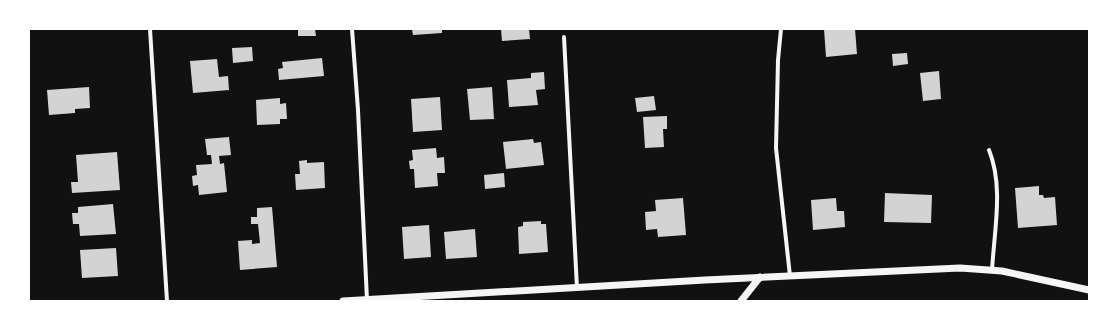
<svg xmlns="http://www.w3.org/2000/svg" width="1118" height="330" font-family="Rubik,sans-serif">
	<style>
		.building { fill: #d3d3d3 }
		.lines { fill: none; stroke-linecap: round; stroke-linejoin: round }
		.minor { stroke: #f5f5f5; stroke-width: 4 }
		.tertiary { stroke: #f5f5f5; stroke-width: 7 }
	</style>
	<rect width="100%" height="100%" fill="#111"/>
	<g class="building">
		<path d="M298 29H315L316 36H298Z"/>
		<path d="M412 29H442V33L413 35Z"/>
		<path d="M501 29H529L530 39 502 41Z"/>
		<path d="M824 29H855L857 54 826 57Z"/>
		<path d="M252 47 253 61 233 63 232 48Z"/>
		<path d="M907 53 908 64 893 66 892 54Z"/>
		<path d="M322 58 324 76 279 80 278 69 283 68 282 62Z"/>
		<path d="M217 59 219 77 228 76 229 90 193 93 190 61Z"/>
		<path d="M939 71 941 99 923 101 920 73Z"/>
		<path d="M544 72 545 89 536 90 538 105 509 107 507 80 531 78V73Z"/>
		<path d="M89 87 90 108 75 109V113L49 115 47 90Z"/>
		<path d="M492 87 494 119 470 120 467 89Z"/>
		<path d="M654 96 656 110 637 112 635 98Z"/>
		<path d="M440 97 442 130 413 132 411 99Z"/>
		<path d="M280 98V104L286 103 287 119H280V124L257 125 256 100Z"/>
		<path d="M667 116V129H663L664 147 645 148 643 117Z"/>
		<path d="M229 137 231 155 219 156 220 164 224 163 227 192 199 195 198 185 193 186 192 176 197 175 196 165 212 164 211 155H207L205 139Z"/>
		<path d="M533 139 534 143 541 142 544 165 506 169 503 142Z"/>
		<path d="M436 148 437 158 444 157 445 173H437L438 186 415 188 414 169H410L409 161 413 160 412 150Z"/>
		<path d="M117 152 120 190 72 193 71 182H78L76 155Z"/>
		<path d="M307 160V163L324 162 325 188 296 190 295 174H300L299 161Z"/>
		<path d="M504 173 505 187 485 189 484 175Z"/>
		<path d="M1039 186V195H1043L1044 198 1055 197 1057 225 1018 228 1015 188Z"/>
		<path d="M885 193 932 195 931 223 884 222Z"/>
		<path d="M683 198 686 235 658 237 657 229 646 230 645 212 656 211 655 200Z"/>
		<path d="M836 198 837 211H844L845 227 813 230 811 200Z"/>
		<path d="M113 204 116 234 80 236 79 224H73L72 213H78V207Z"/>
		<path d="M272 207 277 267 240 270 238 241 252 240V244L260 243 258 224H251V217H257V208Z"/>
		<path d="M541 221V224H546L548 252 519 254 518 227 523 226V222Z"/>
		<path d="M429 225 431 257 404 259 402 227Z"/>
		<path d="M475 229 477 257 446 259 444 232Z"/>
		<path d="M116 248 118 276 82 278 80 250Z"/>
	</g>
	<g class="lines">
		<g class="minor">
			<path d="M150 29 167 301"/>
			<path d="M352 29 358 110 367 300"/>
			<path d="M781 29 778 60 776 148 790 276"/>
			<path d="M564 37 577 288"/>
			<path d="M989 150C1004 187 994 231 992 271"/>
		</g>
		<g class="tertiary">
			<path d="M343 301 705 280 960 268 1002 271 1089 290"/>
			<path d="M741 301 760 277"/>
		</g>
	</g>
	<rect width="1118" height="330" fill="none" stroke="#ffffff" stroke-width="60"/>
</svg>
